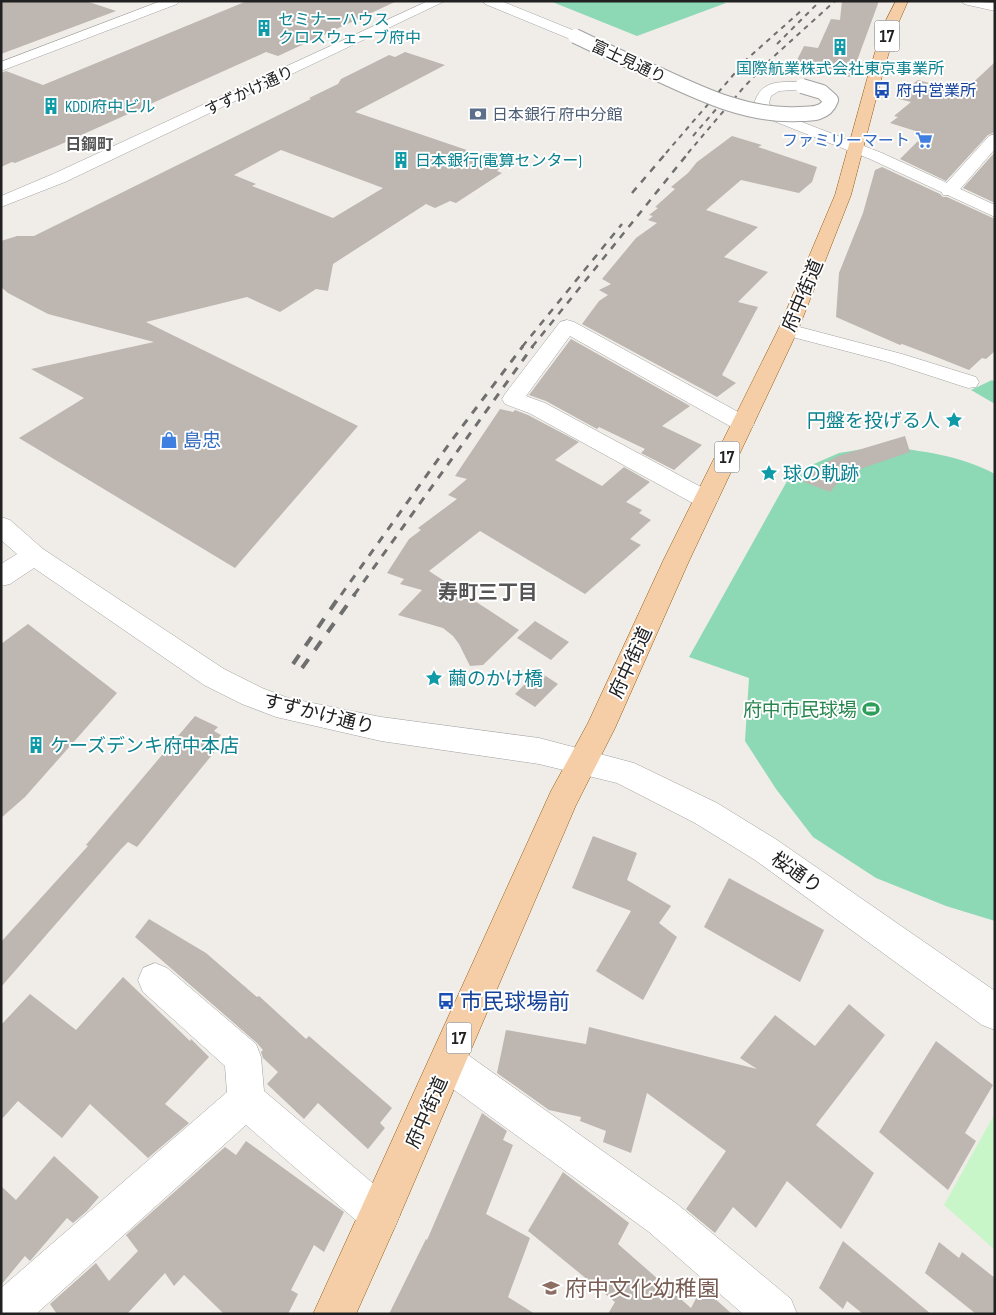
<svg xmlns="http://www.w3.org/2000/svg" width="996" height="1315" font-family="'Sofia Sans Condensed','Noto Sans JP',sans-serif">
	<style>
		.park { fill: #c9f6c9 }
		.pitch { fill: #8dd8b5 }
		.building { fill: #bdb6b1; fill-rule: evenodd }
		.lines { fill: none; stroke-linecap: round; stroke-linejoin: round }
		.minor-casing { stroke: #a2a2a2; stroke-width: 1 }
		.tertiary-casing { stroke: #a2a2a2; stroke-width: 1 }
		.primary-casing { stroke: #915b0c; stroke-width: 1 }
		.minor { fill: #fff; fill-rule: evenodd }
		.tertiary { fill: #fff; fill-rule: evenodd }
		.primary { fill: #f5cea8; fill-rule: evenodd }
		.rail-far3 { stroke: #6f6f6f; stroke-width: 2; stroke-dasharray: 5 5; stroke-linecap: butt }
		.rail-far2 { stroke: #6f6f6f; stroke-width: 2.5; stroke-dasharray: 7 7; stroke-linecap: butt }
		.rail-far1 { stroke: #6f6f6f; stroke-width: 3; stroke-dasharray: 8 8; stroke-linecap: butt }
		.rail { stroke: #6f6f6f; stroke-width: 4; stroke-dasharray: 11 11; stroke-linecap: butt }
		.tertiary-bridge-casing { stroke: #a2a2a2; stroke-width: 16; stroke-linecap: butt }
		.tertiary-bridge { stroke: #fff; stroke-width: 14 }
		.labels { text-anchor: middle; stroke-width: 4; stroke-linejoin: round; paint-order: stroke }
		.far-culture-label { font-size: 16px; fill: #0d838f; stroke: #fff; text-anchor: start }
		.far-street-label { font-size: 16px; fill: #212121; stroke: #fff }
		.far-transit-label { font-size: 16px; fill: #164399; stroke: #fff; text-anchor: start }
		.far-service-label { font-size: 16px; fill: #4e5e75; stroke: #fff; text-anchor: start }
		.far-shop-label { font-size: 16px; fill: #366cbe; stroke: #fff; text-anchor: end }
		.far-neighbourhood-label { font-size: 16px; font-weight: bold; fill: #545454; stroke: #fff }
		.shield { fill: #fff; stroke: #646464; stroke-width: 1 }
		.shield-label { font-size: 18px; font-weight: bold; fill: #212121 }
		.street-label { font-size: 19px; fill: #212121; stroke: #fff }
		.culture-label { font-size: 19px; fill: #0d838f; stroke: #fff; text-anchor: start }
		.shop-label { font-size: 19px; fill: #366cbe; stroke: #fff; text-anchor: start }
		.leisure-label { font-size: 19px; fill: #27864d; stroke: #fff; text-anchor: end }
		.neighbourhood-label { font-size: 20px; font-weight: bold; fill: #545454; stroke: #fff }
		.near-transit-label { font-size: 22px; fill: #164399; stroke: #fff; text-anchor: start }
		.near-education-label { font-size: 22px; fill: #785e54; stroke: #fff; text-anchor: start }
	</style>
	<rect width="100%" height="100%" fill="#f0ede8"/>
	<path class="park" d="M995 1113V1250L944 1205Z"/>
	<g class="pitch">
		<path d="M550 1H720L726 3 637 36Z"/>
		<path d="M992 380 995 382V404L971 390Z"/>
		<path d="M882 446C922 451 959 455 995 474V921L946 906 876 878 813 837 776 789 745 741 749 678 689 657 791 474 839 453Z"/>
	</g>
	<g class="building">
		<path d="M1 1H86L116 11 1 54Z"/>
		<path d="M247 1H397L278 56 266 52 57 146 15 163 12 162 1 167V73L6 71 43 85Z"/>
		<path d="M842 1H879L851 77 793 68 804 46 818 48 831 19 840 20Z"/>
		<path d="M405 52 445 65 355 112 505 163 497 171 502 173 456 203 450 201 435 208 426 204 333 264 328 291 316 289 280 312 247 297 146 322 358 426 235 568 19 438 84 398 31 369 154 342 48 314 8 293 1 287V241L17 236H34L311 99 309 98 338 84 341 79 389 55 395 57ZM281 150 383 188 333 218 252 186 256 184 234 175Z"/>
		<path d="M995 62V132L988 135 946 181 900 159 925 134 890 123 898 117 894 116 911 102 895 98 918 80 963 92Z"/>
		<path d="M732 136 762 145 758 147 817 167 812 182 799 193 741 180 706 210 758 227 724 257 768 272 738 302 758 307 722 375 736 383 717 397 582 324 599 301 608 295 599 290 611 284 602 279 636 238 657 223 648 220 653 216 649 215 658 208 655 207 675 189 671 187 688 173 697 162Z"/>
		<path d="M995 152V203L963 188Z"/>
		<path d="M882 167 940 194 943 197H947L995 219V351L986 359 982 358 969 370 939 358 902 344 900 345 836 317 839 273 863 213 875 170Z"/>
		<path d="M571 339 690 406 662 426 702 445 674 470 641 453 645 449 599 427 597 429 546 401 529 395Z"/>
		<path d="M500 409 513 412 515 410 528 415 579 442 555 460 602 486 624 467 650 482 626 502 642 510 639 513 651 520 630 539 641 545 585 594 480 531 429 571 519 630 483 665 470 666 459 644 453 636 443 628 398 615 422 590 400 584 404 579 387 573 409 539 421 530 418 528 457 499 448 495 467 479 455 476Z"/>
		<path d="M905 436 910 452 854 471 840 480 830 492 804 482 820 466 838 456Z"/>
		<path d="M535 621 569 642 551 660 517 638Z"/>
		<path d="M28 624 117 693 25 797 1 818V644Z"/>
		<path d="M538 671 558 684 535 707 515 694Z"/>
		<path d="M195 716 218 727 214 731 221 735 211 747 216 750 137 847 128 842 121 849 1 987V942L88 846 86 845Z"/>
		<path d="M593 836 637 853 627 880 671 906 659 923 677 937 643 1000 596 971 631 911 572 888Z"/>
		<path d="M729 878 824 930 800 982 704 927Z"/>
		<path d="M149 919 206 953 257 997 259 996 306 1039 309 1036 392 1108 380 1123 385 1128 368 1149 318 1103 304 1119 267 1084 278 1072 263 1058 261 1052 263 1050 257 1043 135 937Z"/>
		<path d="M123 977 190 1041 191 1039 209 1057 165 1104 189 1123 148 1158 90 1104 62 1138 18 1101 1 1120V1025L30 994 76 1030Z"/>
		<path d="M849 1004 885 1035 816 1125 874 1173 841 1229 787 1181 756 1228 733 1207 715 1233 686 1209 726 1151 647 1093 631 1153 603 1142 606 1131 580 1121 581 1117 549 1110 497 1073 506 1030 586 1044 589 1027 757 1069 740 1058 775 1015 815 1046Z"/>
		<path d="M936 1041 993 1085 965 1133 976 1141 948 1190 879 1132Z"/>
		<path d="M482 1113 507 1131 503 1140 513 1145 486 1214 530 1238 508 1297 535 1314H389L426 1239 427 1240Z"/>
		<path d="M246 1141 344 1212 324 1252 314 1245 291 1290 298 1294 288 1314H224L184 1275 174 1286 165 1273 127 1314H57L50 1304 96 1263 109 1281 138 1251 126 1235 225 1147 236 1155Z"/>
		<path d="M54 1156 99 1197 87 1211 73 1223 67 1218 30 1261 25 1256 1 1285V1186L16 1200Z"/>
		<path d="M563 1172 629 1223 618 1244 691 1308 702 1287 732 1314H608L615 1302 528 1231Z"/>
		<path d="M843 1241 931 1314H863L847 1301 843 1309 819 1288Z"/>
		<path d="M939 1242 959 1258 962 1252 995 1278V1314H976L925 1273Z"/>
	</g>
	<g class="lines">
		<g class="minor-casing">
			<g id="minor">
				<path d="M962 1 995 3V11L964 4Z"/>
				<path d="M995 134V149L955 195H943L941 191 943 187 989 136Z"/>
				<path d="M567 320 574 322 751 419 754 424 751 429 743 431 735 429 570 336 526 396 545 403 714 494 718 500 714 506 706 508 698 506 529 413 505 404 502 399 505 394 560 322Z"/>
				<path d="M788 324 902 354 976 377 979 382 976 387 968 388 888 362 781 334 778 330 781 326Z"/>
				<path d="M155 963 167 968 256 1044 261 1057 264 1091 394 1201 400 1215 394 1229 380 1235 366 1229 246 1125 36 1314H1V1288L227 1092 225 1066 143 992 138 980 143 968Z"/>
				<path d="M448 1045 461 1050 677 1204 791 1299 797 1314H743L649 1232 435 1076 430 1063 435 1050Z"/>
			</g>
		</g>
		<g class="tertiary-casing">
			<g id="tertiary">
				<path d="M161 1H179L177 4 1 71V62Z"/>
				<path d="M428 1H445L65 182 1 207V196L53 174Z"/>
				<path d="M483 1H501L580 33 582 36 580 39H570L485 4Z"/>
				<path d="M802 82 807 83 809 86 807 89 779 91 771 96 769 103 776 112 882 153 995 205V217L870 159 766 118 754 104C761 79 780 82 802 82Z"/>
				<path d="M1 517 10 520 43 549 224 669 262 688 288 698 381 717 539 738 634 763 717 803 777 840 995 991V1030L982 1025 755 860 695 823 617 783 539 764 381 741 276 717 242 704 204 685 34 568 10 584 1 586V564L17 554 1 540Z"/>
			</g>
		</g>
		<g class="primary-casing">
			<path id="primary" d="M896 1H908L897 26 883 72 851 195 798 330 689 561 615 728 576 805 394 1229 356 1314H313L551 791 588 723 663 561 778 330 835 195 869 72 883 26Z"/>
		</g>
		<use href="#minor" class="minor"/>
		<use href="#tertiary" class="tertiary"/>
		<use href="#primary" class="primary"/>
		<g class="rail-far3">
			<path d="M777 44 820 1"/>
			<path d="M693 136 724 100"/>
			<path d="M666 153 747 59 802 10"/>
			<path d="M688 153 744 87 771 59 835 1"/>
		</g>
		<g class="rail-far2">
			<path d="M632 193 667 152"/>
			<path d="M522 347 622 224"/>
			<path d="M532 347 689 152"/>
		</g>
		<g class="rail-far1">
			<path d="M341 595 452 440 523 346"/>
			<path d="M354 595 533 346"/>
		</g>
		<g class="rail">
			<path d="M293 664 341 594"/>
			<path d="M302 668 355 594"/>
		</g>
		<g class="tertiary-bridge-casing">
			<path id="tertiary-bridge" d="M575 36C602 49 630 62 658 74 703 95 749 117 799 114 812 114 826 114 831 100L822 92 802 86"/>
		</g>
		<use href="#tertiary-bridge" class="tertiary-bridge"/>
	</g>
	<defs>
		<g id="building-bare" transform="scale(1.35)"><path d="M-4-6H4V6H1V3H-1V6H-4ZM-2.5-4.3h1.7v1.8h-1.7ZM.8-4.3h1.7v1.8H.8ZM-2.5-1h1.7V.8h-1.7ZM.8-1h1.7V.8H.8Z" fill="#0f9aa8" stroke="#fff" stroke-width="2.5" paint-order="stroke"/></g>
		<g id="bus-bare" transform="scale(1.35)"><path d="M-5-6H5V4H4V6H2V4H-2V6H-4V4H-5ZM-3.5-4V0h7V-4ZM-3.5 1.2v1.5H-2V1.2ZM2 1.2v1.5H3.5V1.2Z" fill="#1a4fb4" stroke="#fff" stroke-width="2.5" paint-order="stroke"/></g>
		<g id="bank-bare" transform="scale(1.35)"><path d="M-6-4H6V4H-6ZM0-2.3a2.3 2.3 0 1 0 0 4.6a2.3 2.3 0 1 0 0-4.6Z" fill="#5c6f8a" stroke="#fff" stroke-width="2.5" paint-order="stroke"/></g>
		<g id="supermarket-bare" transform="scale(1.35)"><path d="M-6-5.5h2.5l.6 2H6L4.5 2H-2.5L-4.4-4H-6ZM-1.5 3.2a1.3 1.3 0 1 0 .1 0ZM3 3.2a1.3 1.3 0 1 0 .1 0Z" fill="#3f7fe0" stroke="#fff" stroke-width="2.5" paint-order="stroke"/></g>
		<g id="sight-bare" transform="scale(1.35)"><path d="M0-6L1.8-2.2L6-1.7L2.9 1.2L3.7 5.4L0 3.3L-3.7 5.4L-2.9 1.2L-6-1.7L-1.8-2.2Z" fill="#0f9aa8" stroke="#fff" stroke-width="2.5" paint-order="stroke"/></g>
		<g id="shop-bare" transform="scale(1.35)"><path d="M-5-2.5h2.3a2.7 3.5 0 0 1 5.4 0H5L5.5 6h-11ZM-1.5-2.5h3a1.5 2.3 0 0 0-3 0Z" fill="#3f7fe0" stroke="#fff" stroke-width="2.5" paint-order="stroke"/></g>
		<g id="stadium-bare" transform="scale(1.35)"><path d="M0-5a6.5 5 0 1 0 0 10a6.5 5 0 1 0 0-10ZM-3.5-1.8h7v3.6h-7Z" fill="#2e9e5b" stroke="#fff" stroke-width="2.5" paint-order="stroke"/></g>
		<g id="school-bare" transform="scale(1.35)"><path d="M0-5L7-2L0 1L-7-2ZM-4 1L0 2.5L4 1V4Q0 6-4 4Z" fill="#8d6e63" stroke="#fff" stroke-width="2.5" paint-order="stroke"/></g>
	</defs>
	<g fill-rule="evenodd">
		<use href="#building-bare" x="264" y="28"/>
		<use href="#building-bare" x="840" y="47"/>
		<use href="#bus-bare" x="882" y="90"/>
		<use href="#building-bare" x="51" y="106"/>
		<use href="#bank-bare" x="478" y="114"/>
		<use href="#supermarket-bare" x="924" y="140"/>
		<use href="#building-bare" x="401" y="160"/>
		<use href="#sight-bare" x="954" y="420"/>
		<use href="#shop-bare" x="169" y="440"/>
		<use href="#sight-bare" x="769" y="473"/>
		<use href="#sight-bare" x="434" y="678"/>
		<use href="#stadium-bare" x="871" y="709"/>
		<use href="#building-bare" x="36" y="745"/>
		<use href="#bus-bare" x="446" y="1001"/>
		<use href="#school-bare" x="551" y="1288"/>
	</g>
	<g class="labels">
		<g class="far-culture-label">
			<text x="278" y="25">セミナーハウス<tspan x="278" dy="18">クロスウェーブ府中</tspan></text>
			<text x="840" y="74" text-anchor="middle">国際航業株式会社東京事業所</text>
			<text x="65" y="112">KDDI府中ビル</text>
			<text x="415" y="166">日本銀行(電算センター)</text>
		</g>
		<g class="far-street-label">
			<text transform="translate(629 61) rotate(25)" y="6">富士見通り</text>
			<text transform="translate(249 90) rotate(-25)" y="6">すずかけ通り</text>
		</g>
		<g class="far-transit-label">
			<text x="896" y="96">府中営業所</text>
		</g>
		<g class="far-service-label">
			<text x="492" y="120">日本銀行 府中分館</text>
		</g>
		<g class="far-shop-label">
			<text x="910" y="146">ファミリーマート</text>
		</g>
		<g class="far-neighbourhood-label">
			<text x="89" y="150">日鋼町</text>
		</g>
		<g class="shield">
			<rect x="874.5" y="20.5" width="25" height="31" rx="4"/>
			<rect x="714.5" y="441.5" width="25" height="31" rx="4"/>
			<rect x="446.5" y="1022.5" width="25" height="31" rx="4"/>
		</g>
		<g class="shield-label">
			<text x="887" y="42">17</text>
			<text x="727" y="463">17</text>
			<text x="459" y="1044">17</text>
		</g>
		<g class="street-label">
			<text transform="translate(802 295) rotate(-67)" y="7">府中街道</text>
			<text transform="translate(630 662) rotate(-65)" y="7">府中街道</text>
			<text transform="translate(319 713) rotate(14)" y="7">すずかけ通り</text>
			<text transform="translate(797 872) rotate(35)" y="7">桜通り</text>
			<text transform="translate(426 1112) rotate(-66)" y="7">府中街道</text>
		</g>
		<g class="culture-label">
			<text x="940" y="427" text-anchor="end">円盤を投げる人</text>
			<text x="783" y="480">球の軌跡</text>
			<text x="448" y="685">繭のかけ橋</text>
			<text x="50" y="752">ケーズデンキ府中本店</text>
		</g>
		<g class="shop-label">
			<text x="183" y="447">島忠</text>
		</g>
		<g class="leisure-label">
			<text x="857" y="716">府中市民球場</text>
		</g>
		<g class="neighbourhood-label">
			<text x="488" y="599">寿町三丁目</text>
		</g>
		<g class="near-transit-label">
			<text x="460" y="1009">市民球場前</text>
		</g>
		<g class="near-education-label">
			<text x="565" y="1296">府中文化幼稚園</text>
		</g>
	</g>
	<rect width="996" height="1315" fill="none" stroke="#212121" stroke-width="5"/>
</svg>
